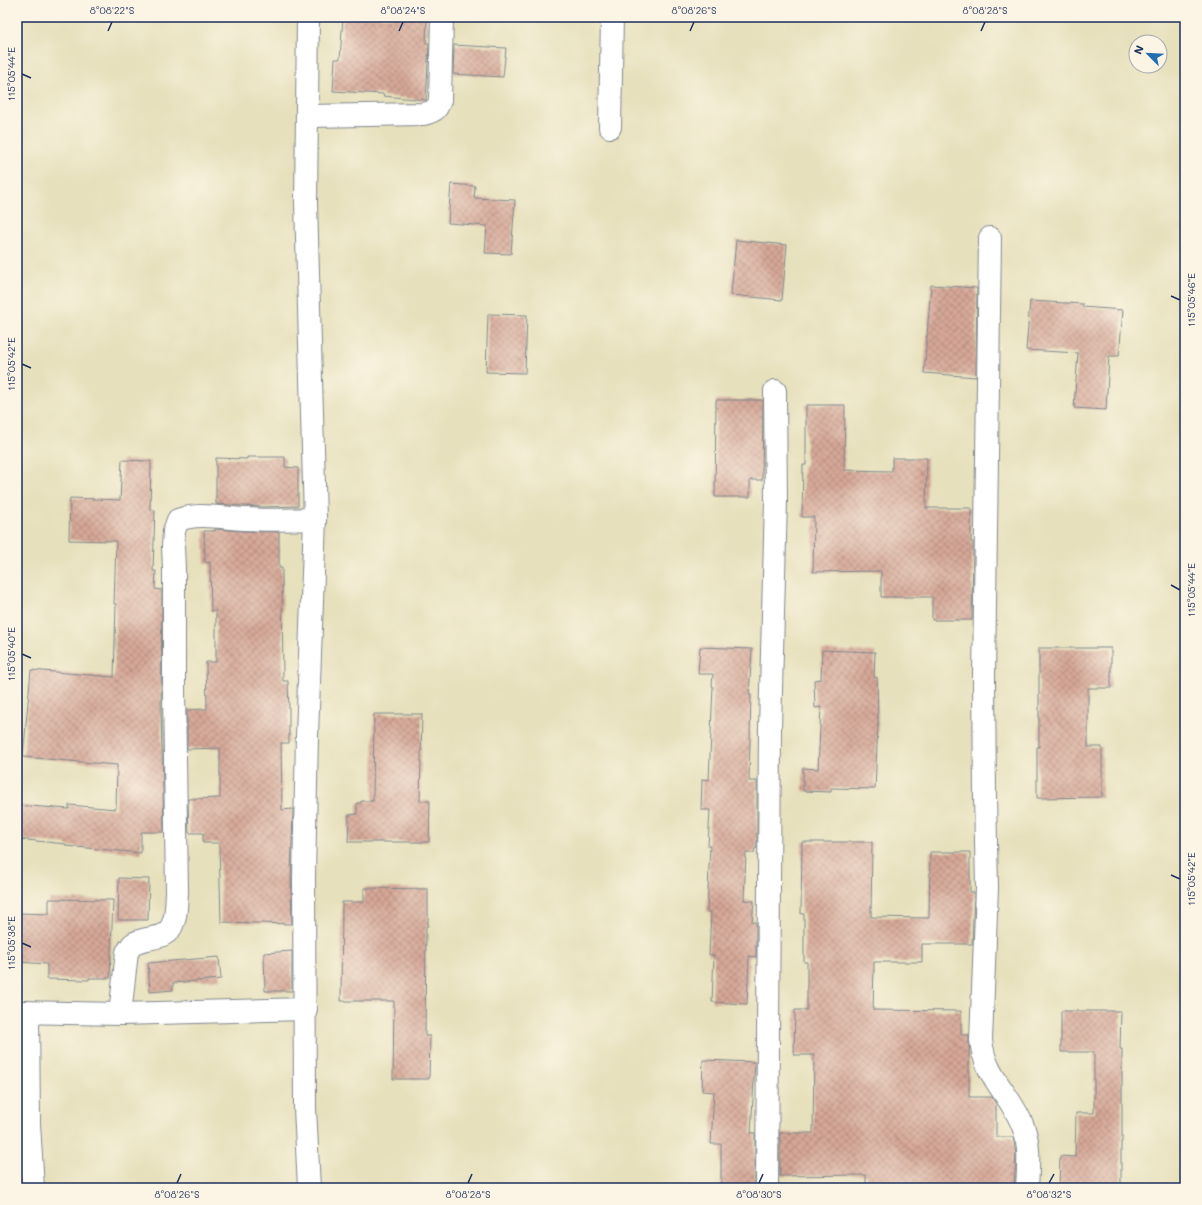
<svg xmlns="http://www.w3.org/2000/svg" width="1202" height="1205" font-family="Mali,sans-serif">
	<style>
		.building { fill: url(#building-cross-hatch) }
		.lines { fill: none; stroke-linecap: round; stroke-linejoin: round }
		.minor-casing { stroke: #80888d; stroke-width: 24 }
		.minor { stroke: #fff; stroke-width: 22 }
		.ticks { fill: none; stroke: #1b2f5e; stroke-width: 1.5 }
		.neatline { fill: none; stroke: #1b2f5e; stroke-width: 1.5 }
		.ticks-label { font-size: 10px; text-anchor: middle; fill: #1b2f5e }
	</style>
	<defs>
		<pattern id="building-cross-hatch" width="8" height="8" patternUnits="userSpaceOnUse"><rect width="8" height="8" fill="#d6a797"/><path d="M0 0l8 8M0 8l8-8" fill="none" stroke="#ad887e"/></pattern>
	</defs>
	<rect width="100%" height="100%" fill="#fcf5e5"/>
	<filter id="ink" filterUnits="userSpaceOnUse"><feTurbulence type="fractalNoise" baseFrequency=".025" numOctaves="2"/><feDisplacementMap in="SourceGraphic" scale="8" xChannelSelector="R" yChannelSelector="G"/><feConvolveMatrix kernelMatrix="1 2 1 2 8 2 1 2 1" color-interpolation-filters="sRGB"/></filter>
	<filter id="wash" filterUnits="userSpaceOnUse"><feTurbulence type="fractalNoise" baseFrequency=".012" numOctaves="4" result="noise"/><feDisplacementMap in="SourceGraphic" scale="16" xChannelSelector="R" yChannelSelector="G"/><feGaussianBlur stdDeviation="0.9" result="paint"/><feColorMatrix in="noise" values="0 0 0 0 0 0 0 0 0 0 0 0 0 0 0 0 0 1.4 0 .05"/><feComposite in="paint" operator="in"/></filter>
	<g filter="url(#wash)">
		<rect width="100%" height="100%" fill="#e6e0bc"/>
		<g id="blocks">
			<g class="building">
				<path d="M343 17H427L426 43H429L426 100 383 96 384 94 333 91 335 59H340Z"/>
				<path d="M454 45 506 48 503 77 453 74Z"/>
				<path d="M451 184 475 186 474 198 515 200 511 254 485 253 487 226 448 223Z"/>
				<path d="M736 240 787 245 782 300 731 295Z"/>
				<path d="M931 285 977 288 976 377 924 373Z"/>
				<path d="M1030 301 1083 304 1082 307 1123 310 1119 356H1109L1106 410 1074 408 1078 353 1026 350Z"/>
				<path d="M488 314 527 315 525 373 486 372Z"/>
				<path d="M716 400H763L762 480H750V497H715Z"/>
				<path d="M806 405H845L844 470 892 471V458H927L926 508H971V542H973L972 620H932V597H881V571L813 572 814 517H802L803 465H806Z"/>
				<path d="M247 457H285V467L298 468V506L261 507 216 504V458L247 459Z"/>
				<path d="M122 460 151 461 150 510H155L153 571H156L155 589 162 590 161 711 164 832H141V853L66 846V844L17 839V805L69 809V805L116 809 117 765 23 757 31 670 114 677 116 604H114L116 541 69 540 70 498 120 500Z"/>
				<path d="M215 529 243 531 279 532V568H282L283 681H288L289 709V743H281L282 810 293 809 291 877 292 924 221 922 219 843H203V833H189L188 799 220 798V748L187 749V710L207 709 206 662H216V611H211L210 562 205 563 204 531H215Z"/>
				<path d="M700 647 752 649 749 695H751L749 781H757V848H755L754 853H746L744 900 754 901 752 922H756V957L749 956 747 1004 712 1002 714 955H709L711 912H707L710 846H708L710 810H701L702 779 709 780 713 686H712L713 674H698Z"/>
				<path d="M1039 648H1111V688H1088V747H1102V797L1037 798V747H1039Z"/>
				<path d="M822 650 875 652 874 678 877 677 878 723 875 789 831 788V792L803 791V768L818 769 821 707 815 708 814 680 821 679Z"/>
				<path d="M374 714H422L420 801H430L429 842H348L349 815 357 814V803H361V801H373Z"/>
				<path d="M802 842H872L871 917 929 918 930 852H970V892H974L972 944H922V962H874L873 1010 961 1011V1035H969V1097H992L996 1104V1137H1013L1016 1153 1014 1188H866V1175L780 1176V1133H813L814 1055H794L795 1010H807V962H804V914H801Z"/>
				<path d="M119 878 149 879 148 920H118Z"/>
				<path d="M364 888 428 889V926H426L425 1036H430L429 1079H393L394 1001H341L342 902H364Z"/>
				<path d="M49 899 113 900 110 978H89V980L47 979V964L17 962V913L49 914Z"/>
				<path d="M292 951V991H265L264 953Z"/>
				<path d="M219 957 221 979 173 983V990L150 992 148 963Z"/>
				<path d="M1061 1011H1121L1120 1049H1122V1142H1121V1188H1059L1060 1156 1075 1157 1076 1113H1094V1052H1061Z"/>
				<path d="M703 1060 755 1062 751 1133H755V1188H721V1144H711L714 1092 702 1091Z"/>
			</g>
		</g>
	</g>
	<g filter="url(#ink)">
		<use href="#blocks" fill-opacity="0" stroke="#80888d" stroke-width="1"/>
		<g class="lines">
			<g class="minor-casing">
				<g id="minor">
					<path d="M308 17 306 203 315 519"/>
					<path d="M308 116 424 114C434 111 437 110 440 100L442 17"/>
					<path d="M610 127 612 17"/>
					<path d="M990 238 984 677 985 796 987 888 981 1040C985 1078 1009 1092 1022 1124 1031 1144 1028 1167 1027 1188"/>
					<path d="M17 1012 120 1014 306 1009"/>
					<path d="M28 1012 29 1124 33 1188"/>
					<path d="M120 1014 127 952C129 950 131 946 133 944 146 935 167 942 173 923 177 914 176 902 177 892L174 691V568L173 547 174 531 178 520C199 512 221 518 243 519 267 520 291 520 315 519L307 736 304 877 305 1108 309 1188"/>
					<path d="M767 1188 770 728 776 500 775 391"/>
				</g>
			</g>
			<use href="#minor" class="minor"/>
		</g>
	</g>
	<path class="ticks" d="M108 31 112 22M399 31 403 22M690 31 694 22M981 31 985 22M22 74 31 78M1171 296 1180 300M22 364 31 368M1171 585 1180 590M22 654 31 658M1171 875 1180 879M22 943 31 947M177 1183 181 1174M468 1183 472 1174M759 1183 763 1174M1049 1183 1054 1174"/>
	<rect width="1202" height="1205" fill="none" stroke="#fcf5e5" stroke-width="44"/>
	<g transform="translate(1148 54) rotate(294)"><circle r="19" fill="#fcf5e5" stroke="#a2a6af"/>
	<path d="M0-3L7 15L0 10L-7 15Z" fill="#1f6fb2"/>
	<text y="-6" font-size="11" font-weight="bold" text-anchor="middle" fill="#1b2f5e">N</text>
	</g>
	<rect x="22" y="22" width="1158" height="1161" class="neatline"/>
	<g class="ticks-label">
		<text x="112" y="14">8°08'22"S</text>
		<text x="403" y="14">8°08'24"S</text>
		<text x="694" y="14">8°08'26"S</text>
		<text x="985" y="14">8°08'28"S</text>
		<text transform="translate(11 74) rotate(-90)" y="4">115°05'44"E</text>
		<text transform="translate(1191 300) rotate(-90)" y="4">115°05'46"E</text>
		<text transform="translate(11 364) rotate(-90)" y="4">115°05'42"E</text>
		<text transform="translate(1191 590) rotate(-90)" y="4">115°05'44"E</text>
		<text transform="translate(11 654) rotate(-90)" y="4">115°05'40"E</text>
		<text transform="translate(1191 879) rotate(-90)" y="4">115°05'42"E</text>
		<text transform="translate(11 943) rotate(-90)" y="4">115°05'38"E</text>
		<text x="177" y="1198">8°08'26"S</text>
		<text x="468" y="1198">8°08'28"S</text>
		<text x="759" y="1198">8°08'30"S</text>
		<text x="1049" y="1198">8°08'32"S</text>
	</g>
</svg>
